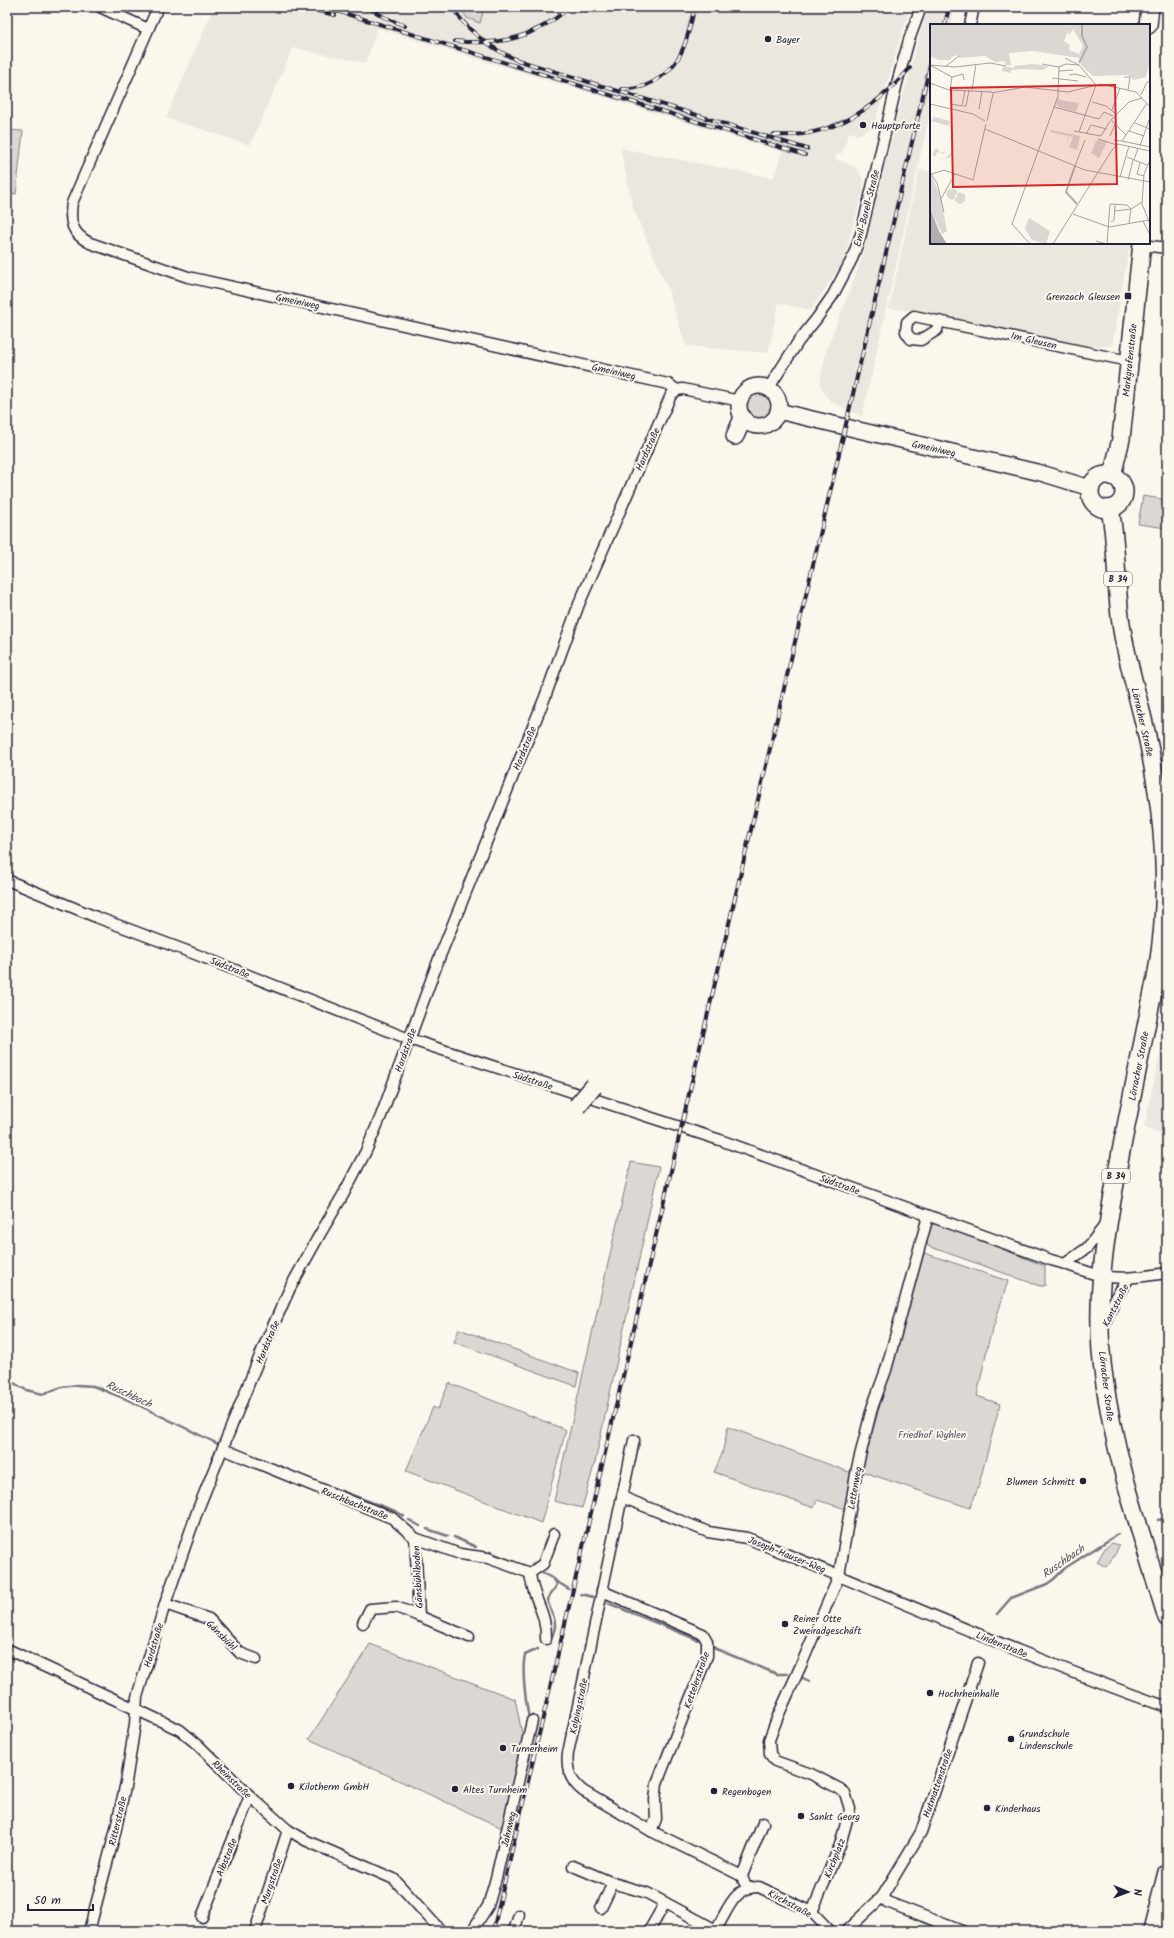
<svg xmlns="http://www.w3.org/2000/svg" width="1174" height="1938" font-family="Kalam,sans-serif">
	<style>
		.built { fill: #ebe7df }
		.green { fill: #dbd8d3; stroke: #7e7d87 }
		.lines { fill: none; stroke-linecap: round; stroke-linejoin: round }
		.stream { stroke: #787681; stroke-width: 2.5 }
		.street-casing { stroke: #22223b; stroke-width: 13 }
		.secondary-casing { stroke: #22223b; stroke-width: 18 }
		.primary-casing { stroke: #22223b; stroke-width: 20 }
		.street { stroke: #fbf7ec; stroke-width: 10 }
		.secondary { stroke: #fbf7ec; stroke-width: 15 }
		.primary { stroke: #fbf7ec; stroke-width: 17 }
		.rail-casing { stroke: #22223b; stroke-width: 4 }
		.rail { stroke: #fbf7ec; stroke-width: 2.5; stroke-dasharray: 8; stroke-linecap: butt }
		.primary-bridge-casing { stroke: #22223b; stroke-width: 20; stroke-linecap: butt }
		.primary-bridge { stroke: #fbf7ec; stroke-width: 17 }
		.poi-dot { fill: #22223b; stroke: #fbf7ec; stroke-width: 1.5 }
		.labels { text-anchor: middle; stroke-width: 4; stroke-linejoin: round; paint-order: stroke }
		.shield { fill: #fbf7ec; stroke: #636270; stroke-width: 1 }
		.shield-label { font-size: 9px; font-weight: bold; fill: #22223b }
		.poi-label { font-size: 10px; fill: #22223b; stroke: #fbf7ec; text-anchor: start }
		.street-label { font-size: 10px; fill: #22223b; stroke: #fbf7ec }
		.park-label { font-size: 10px; fill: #505061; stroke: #fbf7ec }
		.water-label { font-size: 11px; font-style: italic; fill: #545364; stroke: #fbf7ec }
		.inset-river { fill: none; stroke: #b1aeb0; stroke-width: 2 }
		.inset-road { fill: none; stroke: #a4a2a5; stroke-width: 1 }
		.view { fill: #d62828; fill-opacity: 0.15; stroke: #d62828; stroke-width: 2 }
		.inset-edge { fill: none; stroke: #22223b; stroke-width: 2 }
	</style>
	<rect width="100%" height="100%" fill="#fbf7ec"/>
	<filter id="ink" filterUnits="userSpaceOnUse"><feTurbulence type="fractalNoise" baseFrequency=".025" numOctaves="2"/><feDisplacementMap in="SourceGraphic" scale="8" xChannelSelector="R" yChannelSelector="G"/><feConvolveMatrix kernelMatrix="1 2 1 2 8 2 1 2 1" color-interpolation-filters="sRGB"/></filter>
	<g filter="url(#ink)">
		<g class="built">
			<path d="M214 7H910L874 126 858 135 849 132 842 153 835 156V159L857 168 863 179V191L843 262 811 310 779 303 768 353 686 346 667 287 633 208 620 148 773 178 782 152 377 28 366 63 293 48 250 145 166 118Z"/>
			<path d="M927 7H955L951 25H931V109L862 417 830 401 824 393 820 383 823 366 827 348 860 264 901 103Z"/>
			<path d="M919 170 931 172V243H1130L1112 346H1091L921 312 889 308Z"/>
			<path d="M1167 1022V1135L1144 1127Z"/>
		</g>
		<g class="green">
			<path d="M460 7H484L480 23 467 18Z"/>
			<path d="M7 130 23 131 16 194 7 193Z"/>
			<circle cx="758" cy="406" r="13"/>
			<path d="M1143 496 1167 500V528L1138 524Z"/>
			<path d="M631 1162 659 1167 595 1462 582 1508 554 1501Z"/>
			<path d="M936 1223 1045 1266V1286H1040L928 1246 926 1239 929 1227Z"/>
			<path d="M924 1253 1008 1281 988 1344 977 1396 1000 1404 978 1488 970 1508 861 1471Z"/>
			<path d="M459 1329 579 1373 576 1386 454 1342Z"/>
			<path d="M449 1383 566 1430 541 1523 406 1471 433 1407 438 1409Z"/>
			<path d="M728 1427 852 1473 846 1509 817 1500 814 1508 714 1472 722 1454Z"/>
			<path d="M1112 1543 1119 1545 1116 1553 1106 1567 1097 1562 1105 1548Z"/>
			<path d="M370 1644 515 1699 523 1738 502 1828 309 1739Z"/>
		</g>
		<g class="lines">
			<g class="stream">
				<path d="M7 1379 26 1390 43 1394 62 1387 77 1385 93 1386 126 1399 218 1444"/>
				<path d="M317 1482 395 1511 404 1516"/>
				<path d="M409 1520 420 1526"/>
				<path d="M1158 1520 1167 1518"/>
				<path d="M427 1529 448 1536"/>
				<path d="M454 1537 476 1547"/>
				<path d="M490 1552 519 1564"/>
				<path d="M540 1572 554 1579 557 1584C555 1591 548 1593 548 1601 548 1605 551 1609 552 1613 558 1624 554 1633 549 1643"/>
				<path d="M554 1580 569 1589"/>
				<path d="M581 1594 593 1597"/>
				<path d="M608 1603 698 1640"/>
				<path d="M997 1614 1011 1598 1047 1584 1054 1579 1065 1568 1118 1534"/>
				<path d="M712 1644 716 1649 777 1674H787"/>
				<path d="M801 1677 809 1681"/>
				<path d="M529 1719C526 1702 521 1672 525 1655L538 1649"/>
			</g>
			<g class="street-casing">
				<g id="street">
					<path d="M100 7 148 29"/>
					<path d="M158 7 72 203C69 222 72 234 90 243L188 277 668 384 677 390"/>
					<path d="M970 25 974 7"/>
					<path d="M1142 245 1167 248"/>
					<path d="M939 321 937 330 921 340 911 339 906 332 907 322 914 316 1129 361"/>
					<path d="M768 389 798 342 817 318 833 295 852 259 861 234 897 83 909 40 921 7"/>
					<path d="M7 880 96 917 195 954 409 1039 720 1140 1051 1260C1068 1264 1084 1272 1102 1276 1124 1280 1145 1276 1167 1273"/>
					<path d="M1066 1263 1087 1248 1106 1224"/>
					<path d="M1103 1327 1116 1297 1129 1278"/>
					<path d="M634 1440 568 1753C566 1769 570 1781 583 1791L651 1831 742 1876"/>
					<path d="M223 1449 392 1518 415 1538 460 1554 488 1558 530 1573"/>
					<path d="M622 1497 708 1532 747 1538C887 1595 1025 1657 1167 1707"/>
					<path d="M415 1538 419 1616 469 1637"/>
					<path d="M602 1591 703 1634 707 1641V1656L657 1783 655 1800 656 1819 651 1831"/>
					<path d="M165 1604 209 1619 240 1653 256 1659"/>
					<path d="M363 1623 370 1609 396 1607 419 1616"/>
					<path d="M546 1639C547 1612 532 1598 530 1573L543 1564 554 1534"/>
					<path d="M7 1649 180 1730 198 1745 250 1796 288 1830 307 1841 394 1879 441 1931"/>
					<path d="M573 1866 613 1883 647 1893 716 1930"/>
					<path d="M744 1882 742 1876 763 1823"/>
					<path d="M882 1897 887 1902 962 1931"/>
					<path d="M601 1908 613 1883"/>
					<path d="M812 1912 840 1845 850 1809 845 1793 840 1789 811 1774 775 1761 770 1754 769 1740 778 1716 802 1663 839 1576 857 1468 872 1408 886 1370 928 1216"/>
					<path d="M202 1917 250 1796"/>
					<path d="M89 1931 115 1833 126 1782 135 1724 137 1697 165 1604 198 1509 264 1346 290 1288 320 1234 343 1195 366 1151 381 1116 440 956 545 697 579 604 671 395 677 390 683 389 740 401"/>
					<path d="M255 1931 288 1830"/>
					<path d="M472 1931 488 1906 496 1878 532 1721"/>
					<path d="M514 1931 519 1915"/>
					<path d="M649 1931 665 1903"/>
					<path d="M715 1931C727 1913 733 1886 759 1887L812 1912 830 1931"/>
					<path d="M846 1931 882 1897 921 1832 978 1663"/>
				</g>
			</g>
			<g class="secondary-casing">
				<g id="secondary">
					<circle cx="759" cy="406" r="20"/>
					<path d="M778 411 1041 473 1090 488"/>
				</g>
			</g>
			<g class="primary-casing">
				<g id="primary">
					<path d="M1148 25 1150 7"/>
					<path d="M735 436 743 418"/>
					<circle cx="1107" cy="492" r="17"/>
					<path d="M1112 476 1121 439 1142 243"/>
					<path d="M1110 509C1118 549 1115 590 1122 630 1128 665 1139 700 1147 736 1164 816 1171 891 1157 972 1146 1029 1134 1085 1123 1141 1108 1219 1092 1298 1104 1378 1115 1460 1143 1538 1167 1618"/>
					<path d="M1152 1931 1167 1872"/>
				</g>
			</g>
			<use href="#street" class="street"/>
			<use href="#secondary" class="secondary"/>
			<use href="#primary" class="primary"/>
			<g class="rail-casing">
				<g id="rail">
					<path d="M301 7 335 15"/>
					<path d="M324 7 805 155"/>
					<path d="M368 7 384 17 405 26"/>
					<path d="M452 7C468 32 490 48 517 60"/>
					<path d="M945 25 949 7"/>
					<path d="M455 41C501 46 534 38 570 7"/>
					<path d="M514 59 807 149"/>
					<path d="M622 89C644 91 666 77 677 60 687 45 690 24 695 7"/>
					<path d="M773 135C830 139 874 110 910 68"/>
					<path d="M493 1931 931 61"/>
				</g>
			</g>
			<use href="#rail" class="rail"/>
			<g class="primary-bridge-casing">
				<path id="primary-bridge" d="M577 1106 594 1086"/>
			</g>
			<use href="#primary-bridge" class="primary-bridge"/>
		</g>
	</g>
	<g class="poi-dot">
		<circle cx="768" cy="39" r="4"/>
		<circle cx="863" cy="125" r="4"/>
		<rect x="1124" y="292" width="8" height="8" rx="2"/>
		<circle cx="1083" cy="1481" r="4"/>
		<circle cx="785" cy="1624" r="4"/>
		<circle cx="930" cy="1693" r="4"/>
		<circle cx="1011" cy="1739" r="4"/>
		<circle cx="503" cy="1748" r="4"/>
		<circle cx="291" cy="1786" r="4"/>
		<circle cx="455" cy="1789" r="4"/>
		<circle cx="714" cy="1791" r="4"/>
		<circle cx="987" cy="1808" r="4"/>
		<circle cx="801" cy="1816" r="4"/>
	</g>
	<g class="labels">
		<g class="shield">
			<rect x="1104" y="572" width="28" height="14" rx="3"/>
			<rect x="1102" y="1169" width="28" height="14" rx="3"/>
		</g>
		<g class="shield-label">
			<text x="1118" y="582">B 34</text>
			<text x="1116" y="1179">B 34</text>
		</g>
		<g class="poi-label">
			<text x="776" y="43">Bayer</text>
			<text x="871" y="129">Hauptpforte</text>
			<text x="1120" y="300" text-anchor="end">Grenzach Gleusen</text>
			<text x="1075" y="1485" text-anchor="end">Blumen Schmitt</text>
			<text x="793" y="1622">Reiner Otte<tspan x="793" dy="12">Zweiradgeschäft</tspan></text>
			<text x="938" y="1697">Hochrheinhalle</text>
			<text x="1019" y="1737">Grundschule<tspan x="1019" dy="12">Lindenschule</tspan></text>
			<text x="511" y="1752">Turnerheim</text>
			<text x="299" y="1790">Kilotherm GmbH</text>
			<text x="463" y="1793">Altes Turnheim</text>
			<text x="722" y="1795">Regenbogen</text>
			<text x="995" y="1812">Kinderhaus</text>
			<text x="809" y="1820">Sankt Georg</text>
		</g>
		<g class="street-label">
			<text transform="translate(866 208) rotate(-76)" y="4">Emil-Barell-Straße</text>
			<text transform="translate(298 301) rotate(12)" y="4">Gmeiniweg</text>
			<text transform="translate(1034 340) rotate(13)" y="4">Im Gleusen</text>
			<text transform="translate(1129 360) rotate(-84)" y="4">Markgrafenstraße</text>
			<text transform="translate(614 371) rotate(13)" y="4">Gmeiniweg</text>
			<text transform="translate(934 448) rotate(13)" y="4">Gmeiniweg</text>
			<text transform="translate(647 449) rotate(-66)" y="4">Hardstraße</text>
			<text transform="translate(1143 722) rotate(77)" y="4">Lörracher Straße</text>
			<text transform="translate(524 748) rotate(-68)" y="4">Hardstraße</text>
			<text transform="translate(230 967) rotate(22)" y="4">Südstraße</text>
			<text transform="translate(405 1050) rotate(-70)" y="4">Hardstraße</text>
			<text transform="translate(1138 1066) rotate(-79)" y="4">Lörracher Straße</text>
			<text transform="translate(533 1080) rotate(18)" y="4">Südstraße</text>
			<text transform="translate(840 1184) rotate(20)" y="4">Südstraße</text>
			<text transform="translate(1115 1305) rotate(-63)" y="4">Kantstraße</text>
			<text transform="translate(267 1342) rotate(-67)" y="4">Hardstraße</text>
			<text transform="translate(1107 1386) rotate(83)" y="4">Lörracher Straße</text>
			<text transform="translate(854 1488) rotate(-80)" y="4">Lettenweg</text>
			<text transform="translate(355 1503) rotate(22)" y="4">Ruschbachstraße</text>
			<text transform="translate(787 1554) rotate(22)" y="4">Joseph-Hauser-Weg</text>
			<text transform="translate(417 1577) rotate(-93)" y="4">Gänsbühlboden</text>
			<text transform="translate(222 1635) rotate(45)" y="4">Gänsbühl</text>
			<text transform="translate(1002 1644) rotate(22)" y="4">Lindenstraße</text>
			<text transform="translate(153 1645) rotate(-73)" y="4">Hardstraße</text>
			<text transform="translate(696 1680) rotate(-71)" y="4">Kettelerstraße</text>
			<text transform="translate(578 1706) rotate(-78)" y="4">Kolpingstraße</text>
			<text transform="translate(232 1779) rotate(44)" y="4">Rheinstraße</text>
			<text transform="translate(937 1783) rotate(-71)" y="4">Hutmattenstraße</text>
			<text transform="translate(117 1821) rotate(-77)" y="4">Ritterstraße</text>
			<text transform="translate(508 1829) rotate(-77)" y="4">Jahnweg</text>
			<text transform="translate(226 1857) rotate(-68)" y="4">Albstraße</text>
			<text transform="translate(834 1858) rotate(-68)" y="4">Kirchplatz</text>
			<text transform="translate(271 1881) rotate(-71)" y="4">Murgstraße</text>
			<text transform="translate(790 1903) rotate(28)" y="4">Kirchstraße</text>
		</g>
		<g class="park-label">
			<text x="932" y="1438">Friedhof Wyhlen</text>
		</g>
		<g class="water-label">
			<text transform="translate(129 1394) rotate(25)" y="4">Ruschbach</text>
			<text transform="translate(1063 1561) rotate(-35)" y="4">Ruschbach</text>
		</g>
	</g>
	<g transform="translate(930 24)">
		<rect width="220" height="220" fill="#fbf7ec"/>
		<path d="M0 0H220V38L216 53 204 56 198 51 163 52 151 41 149 34 103 27 79 29 81 41H75V37L65 38 55 32 30 34 26 31 20 34V36H9L0 32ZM143 5 153 22 149 30 139 26 140 21 134 17 137 9 140 10ZM103 40 119 42 113 46 91 45 81 46 80 49 72 47 73 42 84 44V42ZM128 73 130 76 149 79 146 88 128 83V80L125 83ZM4 93 20 97 19 102 1 97ZM121 106 150 112 147 126 139 123 143 113 139 112 136 123 138 112 120 108ZM169 116 177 118 169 134 161 129 166 117ZM6 124 11 129 15 127 14 130 7 128 6 132 15 135 24 125 22 132 16 135 2 131ZM1 150 11 175 17 207 12 210 0 184ZM16.5 170a5.5 5.5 0 1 1 11 0a5.5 5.5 0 1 1-11 0ZM24.5 174a5.5 5.5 0 1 1 11 0a5.5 5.5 0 1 1-11 0ZM99 194 120 207 116 220 102 216 95 205Z" fill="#dbd8d3" fill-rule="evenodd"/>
		<path d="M0 184 9 207 17 220H0Z" fill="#b1aeb0"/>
		<path class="inset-river" d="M149 39 157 23 152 12V0M145 142 136 168 147 180"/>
		<path class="inset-road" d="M135 34 149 41M112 40 129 43M0 41 25 43 60 39 76 42M0 41 22 53 33 50 34 56M15 43 29 32M129 43 136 40 149 41M129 47 143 46M139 51 145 50 156 53M194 53H200L198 66M122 54 148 57M0 59 19 66 62 68M20 66 22 53M42 66 46 40M65 68 62 69 95 63 138 68 171 60 206 68 220 83M211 71 217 58H220M162 78 176 82 185 89M0 80 43 90 55 97M21 80 32 82 35 66M33 82H36L39 66M124 83 169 95 174 88 183 92M49 85 52 67M182 86 190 64M57 97 63 70M205 99 220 105M55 105 155 146 220 158M144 107 171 112 180 97M199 107 214 112M149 108 166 61 149 41M156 110 161 101 177 105M196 111 181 96 199 78 212 74M180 112 185 100M168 115 187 121M184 116 192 117 217 79M192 117 220 123M210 122 220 93M197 133 217 141M204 136 208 124M220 136 214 150 212 180 220 200M210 139 207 150 214 152M145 142 155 116M0 148 7 159 14 188M2 150 14 146 43 156 56 100M190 153 199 122M198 156 203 136M11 175 25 150M185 187 201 185M143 190 179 203 219 196M213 197 220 211M181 198 184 196 185 181M199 199 201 185 212 178M166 217 177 220 180 180 197 181 201 185M100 220 82 200 128 72 129 43M123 220 182 126 188 120 220 127"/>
		<path class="view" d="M185 61 187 160 23 163 21 64Z"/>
		<rect width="220" height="220" class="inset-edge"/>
	</g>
	<rect width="1174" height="1938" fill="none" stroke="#fbf7ec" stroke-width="24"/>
	<rect x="12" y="12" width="1150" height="1914" fill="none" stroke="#22223b" stroke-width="1.5" filter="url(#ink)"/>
	<g transform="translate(1128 1892) rotate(91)" stroke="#fbf7ec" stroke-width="3" paint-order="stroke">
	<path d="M0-3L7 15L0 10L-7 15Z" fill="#22223b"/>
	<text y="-6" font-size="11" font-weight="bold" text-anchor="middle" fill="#22223b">N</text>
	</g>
	<path d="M28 1904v6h65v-6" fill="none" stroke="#22223b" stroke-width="2"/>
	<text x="34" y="1904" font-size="12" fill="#22223b" stroke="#fbf7ec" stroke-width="3" paint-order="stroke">50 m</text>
</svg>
